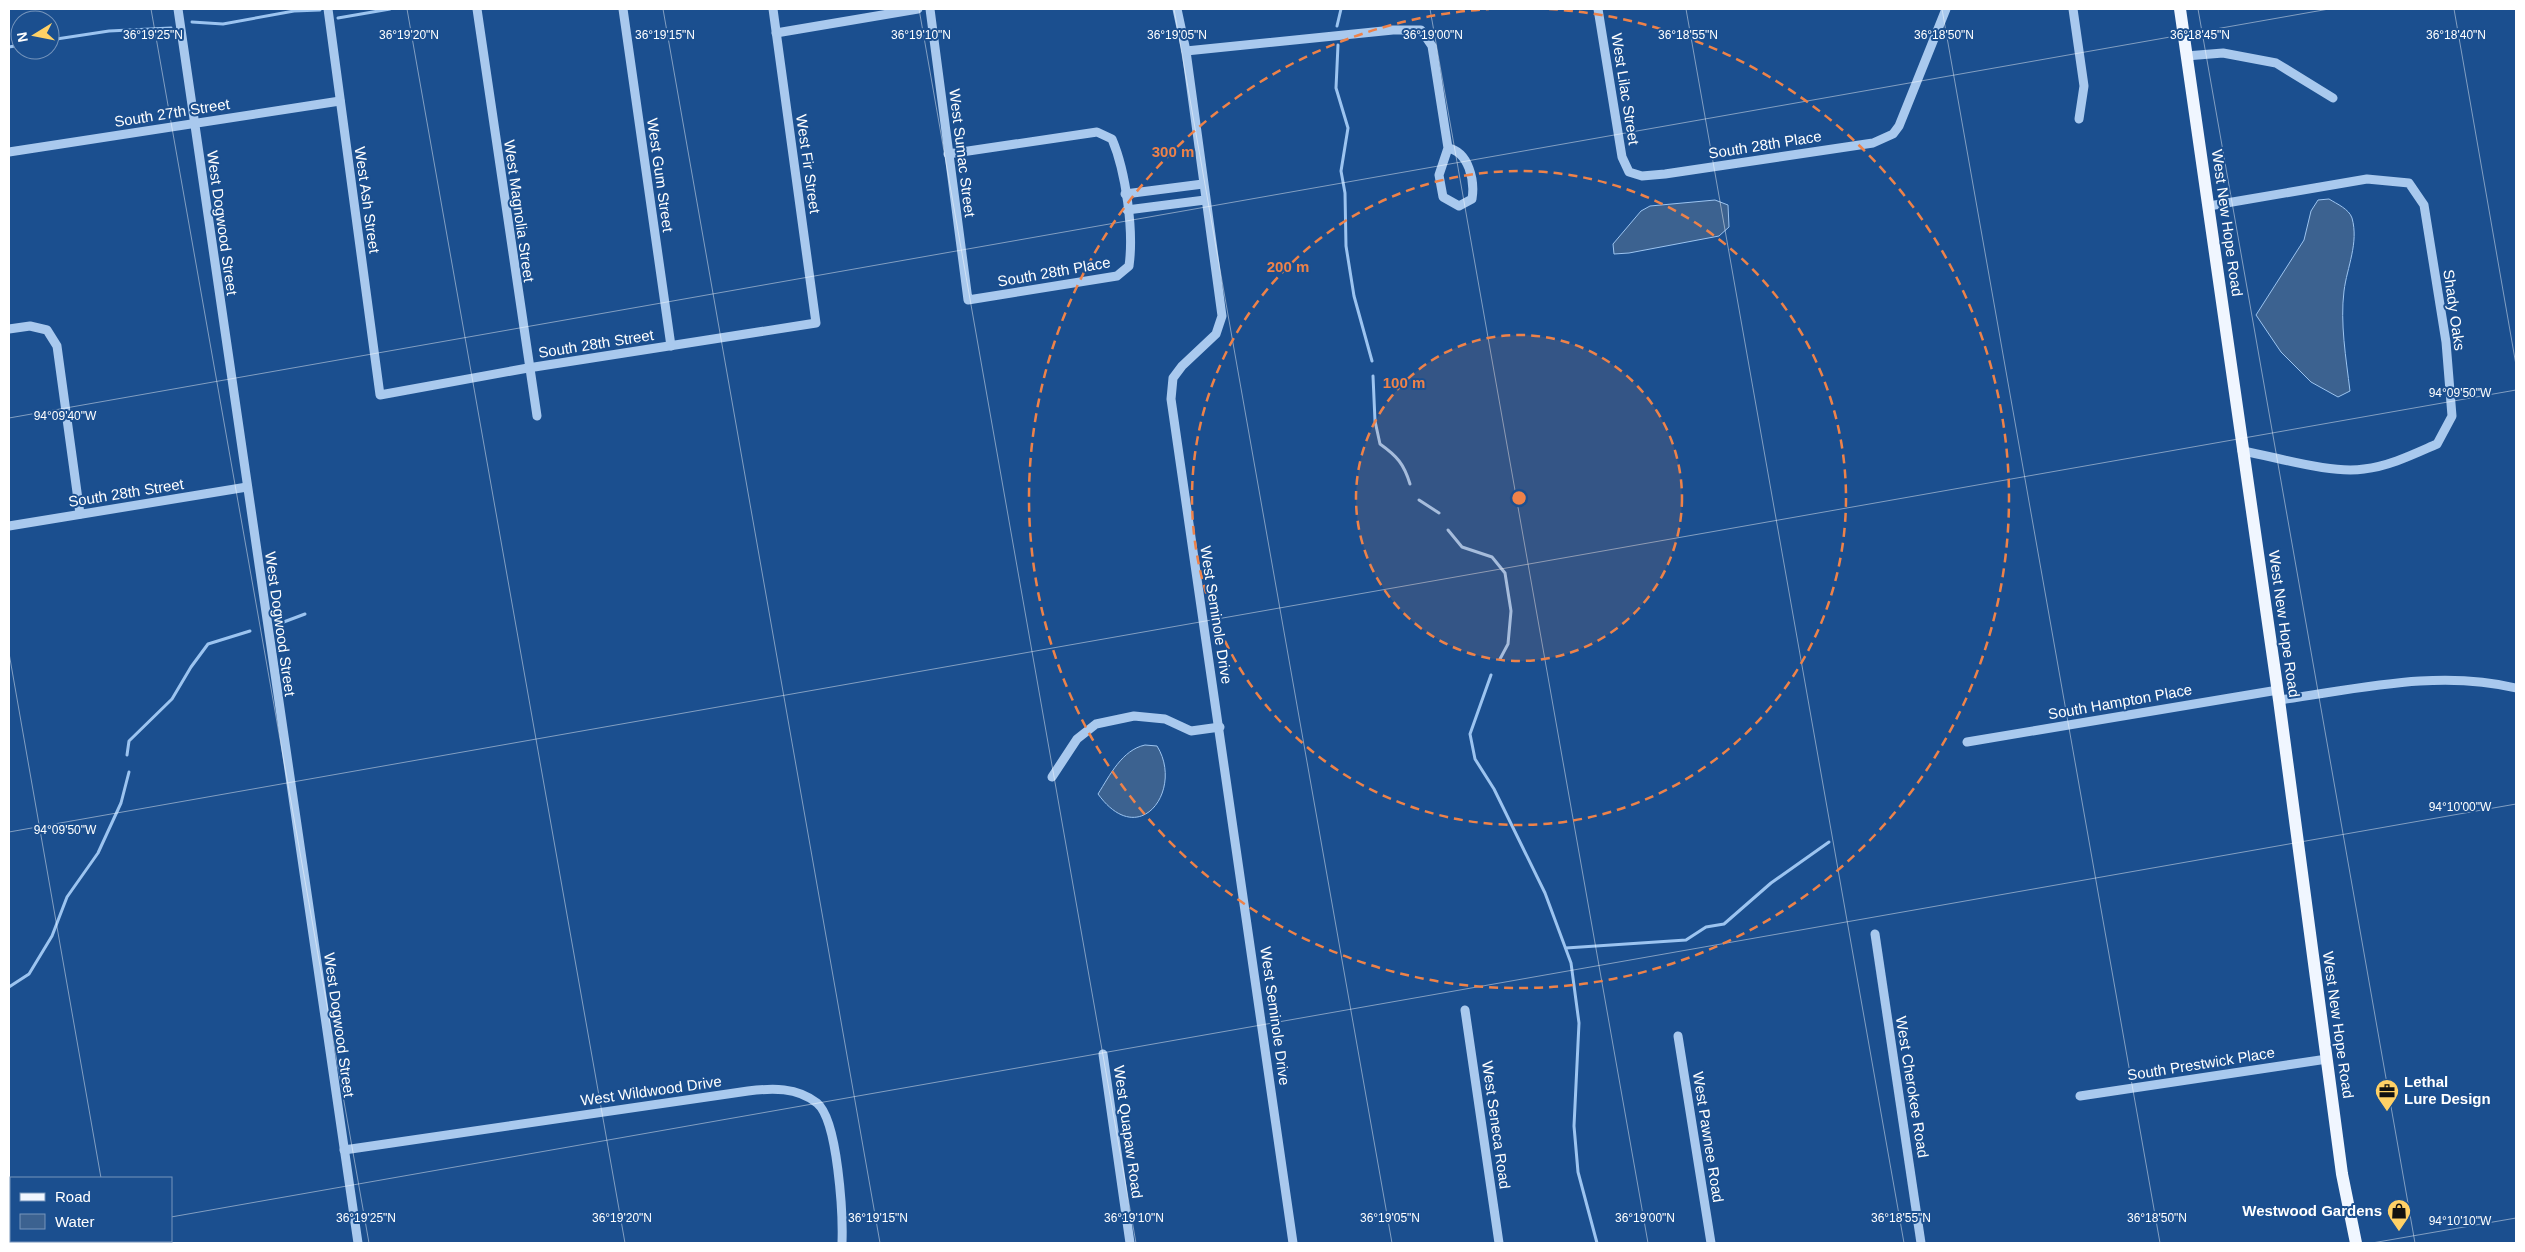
<svg xmlns="http://www.w3.org/2000/svg" width="2525" height="1252" font-family="Arial,sans-serif">
	<style>
		.water { fill: #3c6290; stroke: #9cc4f0 }
		.lines { fill: none; stroke-linecap: round; stroke-linejoin: round }
		.stream { stroke: #9cc4f0; stroke-width: 3 }
		.minor { stroke: #a9c9ee; stroke-width: 9 }
		.major { stroke: #f0f6ff; stroke-width: 12 }
		.ticks { fill: none; stroke: #fff; stroke-width: 1; stroke-opacity: 0.45 }
		.ring { fill: none; stroke: #ee8249; stroke-width: 2.5; stroke-dasharray: 9 6 }
		.labels { text-anchor: middle; stroke-width: 4; stroke-linejoin: round; paint-order: stroke }
		.street-label { font-size: 15px; fill: #fff; stroke: #1b4f8f }
		.poi-label { font-size: 15px; font-weight: bold; fill: #fff; stroke: #1b4f8f; text-anchor: start }
		.ticks-label { font-size: 12px; text-anchor: middle; fill: #fff; stroke: #1b4f8f; stroke-width: 4; stroke-linejoin: round; paint-order: stroke }
		.centre { fill: #ee8249; stroke: #1b4f8f; stroke-width: 2.5 }
		.ring-label { font-size: 15px; text-anchor: middle; font-weight: bold; fill: #ee8249; stroke: #1b4f8f; stroke-width: 4; stroke-linejoin: round; paint-order: stroke }
	</style>
	<rect width="100%" height="100%" fill="#1b4f8f"/>
	<g class="water">
		<path d="M2329 199C2337 204 2349 209 2352 218 2359 243 2347 267 2344 291 2340 323 2346 358 2350 391L2338 397 2311 382 2281 352 2256 315 2304 240 2311 211 2318 200Z"/>
		<path d="M1715 200 1728 205 1729 227 1719 236 1629 253 1614 254 1613 244 1641 211 1650 206Z"/>
		<path d="M1145 745 1157 746C1184 789 1140 852 1098 794 1110 775 1122 750 1145 745Z"/>
	</g>
	<g class="lines">
		<g class="stream">
			<path d="M338 18 390 9"/>
			<path d="M192 22 223 24 294 11 320 10"/>
			<path d="M1337 26 1341 9"/>
			<path d="M50 40 109 31 171 28"/>
			<path d="M1338 45 1336 88 1348 128 1341 171 1345 193 1346 246 1354 296 1372 361"/>
			<path d="M9 47 20 45"/>
			<path d="M1373 376 1375 421 1380 444C1397 456 1404 464 1410 484"/>
			<path d="M1419 500 1439 513"/>
			<path d="M1448 530 1462 547 1492 557 1505 573 1511 611 1508 644 1500 659"/>
			<path d="M281 623 305 614"/>
			<path d="M1491 675 1470 734 1475 759 1494 789 1545 893 1571 963 1579 1023 1574 1126 1578 1172 1597 1243"/>
			<path d="M127 755 129 741 172 699 191 667 208 644 250 631"/>
			<path d="M1566 948 1686 940 1706 927 1724 924 1771 883 1829 842"/>
			<path d="M9 987 29 974 52 936 67 897 98 853 121 803 129 772"/>
		</g>
		<g class="minor">
			<path d="M178 9 358 1243"/>
			<path d="M328 9 380 395 528 368 816 323 773 9"/>
			<path d="M477 9 537 416"/>
			<path d="M623 9 671 346"/>
			<path d="M930 9 968 300 1117 276 1129 266C1134 231 1126 172 1112 139L1097 132 948 154"/>
			<path d="M1177 9 1186 51 1222 316 1216 334 1182 366 1173 378 1171 399 1293 1243"/>
			<path d="M1598 9 1622 157 1629 172 1642 176 1665 174 1873 143 1893 134 1899 126 1946 9"/>
			<path d="M2073 9 2084 86 2079 119"/>
			<path d="M776 33 918 9"/>
			<path d="M1186 51 1393 30H1421L1432 46 1448 148 1439 175 1443 197 1459 206 1472 199C1475 181 1469 152 1448 148"/>
			<path d="M2186 56 2223 53 2276 63 2333 98"/>
			<path d="M9 152 340 101"/>
			<path d="M1125 194 1203 184"/>
			<path d="M2209 206 2367 179 2409 183 2424 205 2446 342 2452 416 2437 444C2414 454 2390 466 2364 469 2329 474 2278 457 2242 451"/>
			<path d="M1127 210 1205 200"/>
			<path d="M9 329 30 326 47 330 57 346 80 514"/>
			<path d="M9 526 247 487"/>
			<path d="M2279 700C2358 689 2438 669 2516 688"/>
			<path d="M1967 742 2278 690"/>
			<path d="M1052 777 1077 739 1096 724 1134 716 1165 719 1191 731 1220 727"/>
			<path d="M1875 934 1921 1243"/>
			<path d="M1465 1010 1499 1243"/>
			<path d="M1678 1036 1711 1243"/>
			<path d="M1103 1054 1130 1243"/>
			<path d="M2080 1096 2327 1059"/>
			<path d="M344 1150 748 1091C772 1088 797 1087 817 1103 838 1120 843 1215 842 1243"/>
		</g>
		<path class="major" d="M2180 9 2279 700 2342 1174 2356 1243"/>
	</g>
	<path class="ticks" d="M151 9 369 1243M407 9 625 1243M663 9 880 1243M919 9 1136 1243M1174 9 1392 1243M1430 9 1648 1243M1686 9 1904 1243M1942 9 2160 1243M2198 9 2415 1243M2454 9 2516 365M9 418 2329 9M9 653 101 1178M9 832 2516 390M171 1217 2516 804M112 1241 113 1243M24 1243 38 1241M2372 1243 2516 1218"/>
	<circle cx="1519" cy="498" r="163" fill="#ee8249" fill-opacity=".12"/>
	<g class="ring">
		<circle cx="1519" cy="498" r="163"/>
		<circle cx="1519" cy="498" r="327"/>
		<path d="M1549 9A490 490 0 1 1 1489 9"/>
	</g>
	<defs>
		<g id="office-pin" transform="scale(1.25)"><path d="M0 17L-7.5 6A9.5 9.5 0 1 1 7.5 6Z" fill="#ffd166" stroke="#1b4f8f"/><path d="M-6-3h4V-5.5h4V-3h4V5H-6ZM-1-4.5V-3h2v-1.5ZM-6 0V1H6V0Z" fill="#111"/></g>
		<g id="shop-pin" transform="scale(1.25)"><path d="M0 17L-7.5 6A9.5 9.5 0 1 1 7.5 6Z" fill="#ffd166" stroke="#1b4f8f"/><path d="M-5-2.5h2.3a2.7 3.5 0 0 1 5.4 0H5L5.5 6h-11ZM-1.5-2.5h3a1.5 2.3 0 0 0-3 0Z" fill="#111"/></g>
	</defs>
	<g fill-rule="evenodd">
		<use href="#office-pin" x="2387" y="1091"/>
		<use href="#shop-pin" x="2399" y="1211"/>
	</g>
	<g class="labels">
		<g class="street-label">
			<text transform="translate(1625 89) rotate(81)" y="5">West Lilac Street</text>
			<text transform="translate(172 113) rotate(-9)" y="5">South 27th Street</text>
			<text transform="translate(1765 145) rotate(-9)" y="5">South 28th Place</text>
			<text transform="translate(962 153) rotate(83)" y="5">West Sumac Street</text>
			<text transform="translate(808 164) rotate(82)" y="5">West Fir Street</text>
			<text transform="translate(660 175) rotate(82)" y="5">West Gum Street</text>
			<text transform="translate(367 200) rotate(82)" y="5">West Ash Street</text>
			<text transform="translate(519 211) rotate(82)" y="5">West Magnolia Street</text>
			<text transform="translate(222 223) rotate(82)" y="5">West Dogwood Street</text>
			<text transform="translate(2227 223) rotate(82)" y="5">West New Hope Road</text>
			<text transform="translate(1054 272) rotate(-10)" y="5">South 28th Place</text>
			<text transform="translate(2454 310) rotate(82)" y="5">Shady Oaks</text>
			<text transform="translate(596 344) rotate(-9)" y="5">South 28th Street</text>
			<text transform="translate(126 493) rotate(-9)" y="5">South 28th Street</text>
			<text transform="translate(1216 615) rotate(81)" y="5">West Seminole Drive</text>
			<text transform="translate(280 624) rotate(82)" y="5">West Dogwood Street</text>
			<text transform="translate(2284 624) rotate(82)" y="5">West New Hope Road</text>
			<text transform="translate(2120 702) rotate(-10)" y="5">South Hampton Place</text>
			<text transform="translate(1275 1016) rotate(82)" y="5">West Seminole Drive</text>
			<text transform="translate(339 1025) rotate(82)" y="5">West Dogwood Street</text>
			<text transform="translate(2338 1025) rotate(82)" y="5">West New Hope Road</text>
			<text transform="translate(2201 1064) rotate(-9)" y="5">South Prestwick Place</text>
			<text transform="translate(1912 1087) rotate(81)" y="5">West Cherokee Road</text>
			<text transform="translate(651 1091) rotate(-8)" y="5">West Wildwood Drive</text>
			<text transform="translate(1496 1125) rotate(82)" y="5">West Seneca Road</text>
			<text transform="translate(1128 1132) rotate(82)" y="5">West Quapaw Road</text>
			<text transform="translate(1708 1137) rotate(81)" y="5">West Pawnee Road</text>
		</g>
		<g class="poi-label">
			<text x="2404" y="1087">Lethal<tspan x="2404" dy="17">Lure Design</tspan></text>
			<text x="2382" y="1216" text-anchor="end">Westwood Gardens</text>
		</g>
	</g>
	<g class="ticks-label">
		<text x="153" y="39">36°19'25"N</text>
		<text x="409" y="39">36°19'20"N</text>
		<text x="665" y="39">36°19'15"N</text>
		<text x="921" y="39">36°19'10"N</text>
		<text x="1177" y="39">36°19'05"N</text>
		<text x="1433" y="39">36°19'00"N</text>
		<text x="1688" y="39">36°18'55"N</text>
		<text x="1944" y="39">36°18'50"N</text>
		<text x="2200" y="39">36°18'45"N</text>
		<text x="2456" y="39">36°18'40"N</text>
		<text x="2460" y="397">94°09'50"W</text>
		<text x="65" y="420">94°09'40"W</text>
		<text x="2460" y="811">94°10'00"W</text>
		<text x="65" y="834">94°09'50"W</text>
		<text x="366" y="1222">36°19'25"N</text>
		<text x="622" y="1222">36°19'20"N</text>
		<text x="878" y="1222">36°19'15"N</text>
		<text x="1134" y="1222">36°19'10"N</text>
		<text x="1390" y="1222">36°19'05"N</text>
		<text x="1645" y="1222">36°19'00"N</text>
		<text x="1901" y="1222">36°18'55"N</text>
		<text x="2157" y="1222">36°18'50"N</text>
		<text x="2460" y="1225">94°10'10"W</text>
	</g>
	<circle cx="1519" cy="498" r="8" class="centre"/>
	<g class="ring-label">
		<text x="1173" y="157">300 m</text>
		<text x="1288" y="272">200 m</text>
		<text x="1404" y="388">100 m</text>
	</g>
	<rect width="2525" height="1252" fill="none" stroke="#ffffff" stroke-width="20"/>
	<rect x="10" y="1177" width="162" height="65" fill="#1b4f8f" stroke="#7695bc"/>
	<rect x="20" y="1193" width="25" height="8" fill="#f0f6ff" stroke="#7695bc"/>
	<text x="55" y="1202" font-size="15" fill="#ffffff">Road</text>
	<rect x="20" y="1214" width="25" height="15" fill="#3c6290" stroke="#7695bc"/>
	<text x="55" y="1227" font-size="15" fill="#ffffff">Water</text>
	<g transform="translate(35 35) rotate(260)"><circle r="24" fill="#1b4f8f" stroke="#7695bc"/>
	<path d="M0-4L9 19L0 12L-9 19Z" fill="#ffd166"/>
	<text y="-8" font-size="14" font-weight="bold" text-anchor="middle" fill="#ffffff">N</text>
	</g>
</svg>
